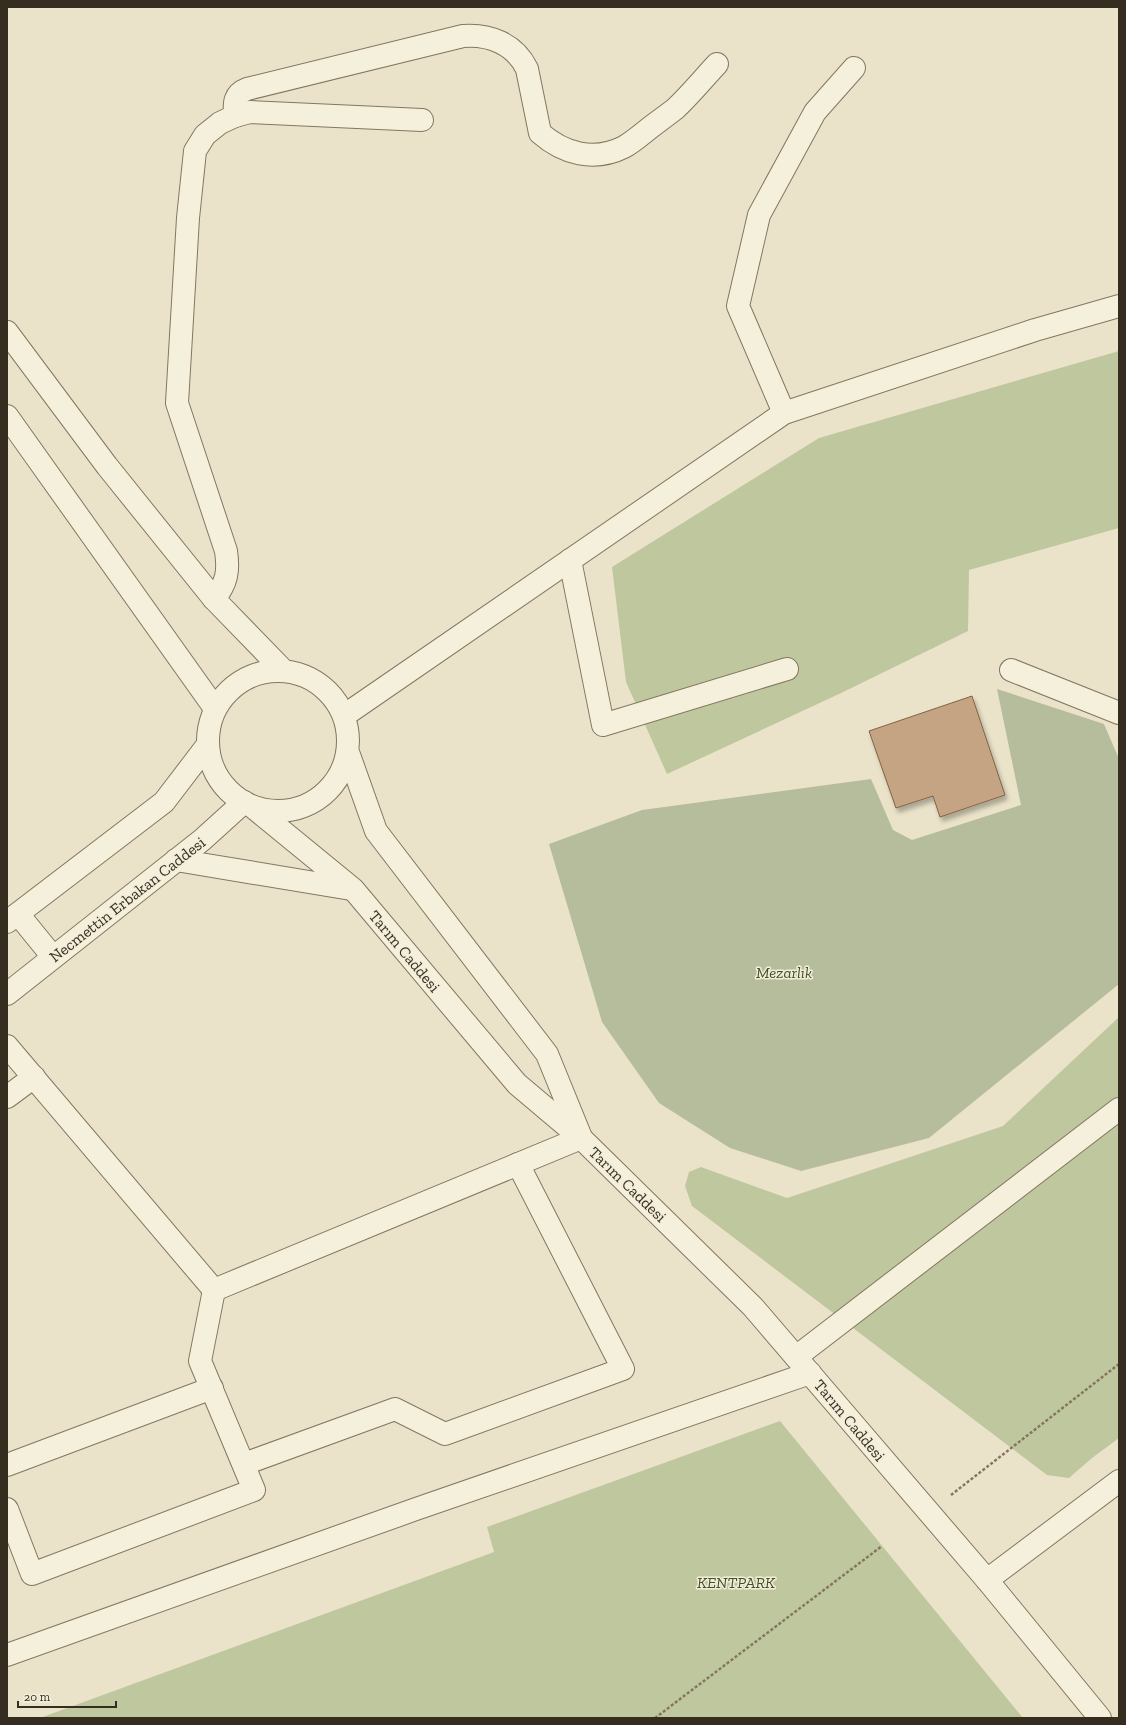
<svg xmlns="http://www.w3.org/2000/svg" width="1126" height="1725" font-family="'Zilla Slab',serif">
	<style>
		.green { fill: #bfc79e }
		.cemetery { fill: #b6bd9c }
		.building { fill: #c4a483; stroke: #816348; filter: url(#shadow) }
		.lines { fill: none; stroke-linecap: round; stroke-linejoin: round }
		.minor-casing { stroke: #847660; stroke-width: 24 }
		.path { stroke: #847660; stroke-width: 2.5; stroke-dasharray: 3 2; stroke-linecap: butt }
		.minor { stroke: #f5f0db; stroke-width: 22 }
		.labels { text-anchor: middle; stroke-width: 3; stroke-linejoin: round; paint-order: stroke }
		.street-label { font-size: 16px; fill: #362d21; stroke: #f2edd8 }
		.park-label { font-size: 16px; font-style: italic; fill: #44502a; stroke: #f2edd8 }
	</style>
	<defs>
		<filter id="shadow"><feDropShadow dx="2.5" dy="4.5" stdDeviation="2" flood-color="#0004"/></filter>
	</defs>
	<rect width="100%" height="100%" fill="#eae3c9"/>
	<g class="green">
		<path d="M1119 351V528L969 570 968 631 839 694 667 774 626 682 612 567 819 438Z"/>
		<path d="M1119 1017V1438L1092 1458 1069 1478 1047 1475 692 1206 685 1186 689 1172 701 1167 787 1198 1003 1126Z"/>
		<path d="M780 1421 1023 1718H40L494 1552 487 1527Z"/>
	</g>
	<path class="cemetery" d="M997 689 1104 724 1119 759V984L929 1138 801 1171 730 1148 659 1103 602 1022 549 844 642 810 871 779 893 830 912 840 1021 805Z"/>
	<path class="building" d="M972 696 1005 795 940 817 933 796 896 808 869 731Z"/>
	<g class="lines">
		<g class="minor-casing">
			<g id="minor">
				<path d="M235 116C234 103 234 94 247 89L463 36C490 34 515 44 527 69L540 133C564 154 594 162 624 147 633 142 642 134 651 127 659 121 667 115 675 109 690 95 703 79 717 64"/>
				<path d="M7 332 107 466 214 599 282 669"/>
				<path d="M784 413 738 306 759 215 815 112 854 68"/>
				<path d="M7 416 214 707"/>
				<path d="M570 560 603 725 787 669"/>
				<path d="M214 599C227 583 229 571 226 551L177 403 188 218 195 151 205 135 220 123 235 116 250 112 422 120"/>
				<path d="M1011 670 1119 713"/>
				<circle cx="278" cy="741" r="70"/>
				<path d="M345 715 784 413 1035 330 1119 306"/>
				<path d="M349 755 376 831 547 1054 580 1135"/>
				<path d="M254 808 353 889 517 1084 581 1138 753 1307 987 1580 1100 1718"/>
				<path d="M176 860 351 889"/>
				<path d="M18 914 53 957"/>
				<path d="M7 922 164 802 206 747"/>
				<path d="M7 994 202 840 244 802"/>
				<path d="M7 1046 214 1290 581 1138"/>
				<path d="M7 1097 34 1077"/>
				<path d="M796 1357 1119 1109"/>
				<path d="M244 1464 395 1409 445 1434 623 1369 518 1164"/>
				<path d="M7 1465 212 1388"/>
				<path d="M7 1509 32 1574 254 1490 200 1361 214 1290"/>
				<path d="M987 1580 1119 1481"/>
				<path d="M7 1655 416 1509 810 1373"/>
			</g>
		</g>
		<g class="path">
			<path d="M951 1495 1119 1364"/>
			<path d="M655 1718 882 1546"/>
		</g>
		<use href="#minor" class="minor"/>
	</g>
	<g class="labels">
		<g class="street-label">
			<text transform="translate(127 899) rotate(-38)" y="6">Necmettin Erbakan Caddesi</text>
			<text transform="translate(405 951) rotate(50)" y="6">Tarım Caddesi</text>
			<text transform="translate(628 1184) rotate(44)" y="6">Tarım Caddesi</text>
			<text transform="translate(850 1420) rotate(50)" y="6">Tarım Caddesi</text>
		</g>
		<g class="park-label">
			<text x="784" y="978">Mezarlık</text>
			<text x="736" y="1588">KENTPARK</text>
		</g>
	</g>
	<rect width="1126" height="1725" fill="none" stroke="#362d21" stroke-width="16"/>
	<path d="M18 1701v6h98v-6" fill="none" stroke="#362d21" stroke-width="2"/>
	<text x="24" y="1701" font-size="12" fill="#362d21" stroke="#f2edd8" stroke-width="3" paint-order="stroke">20 m</text>
</svg>
